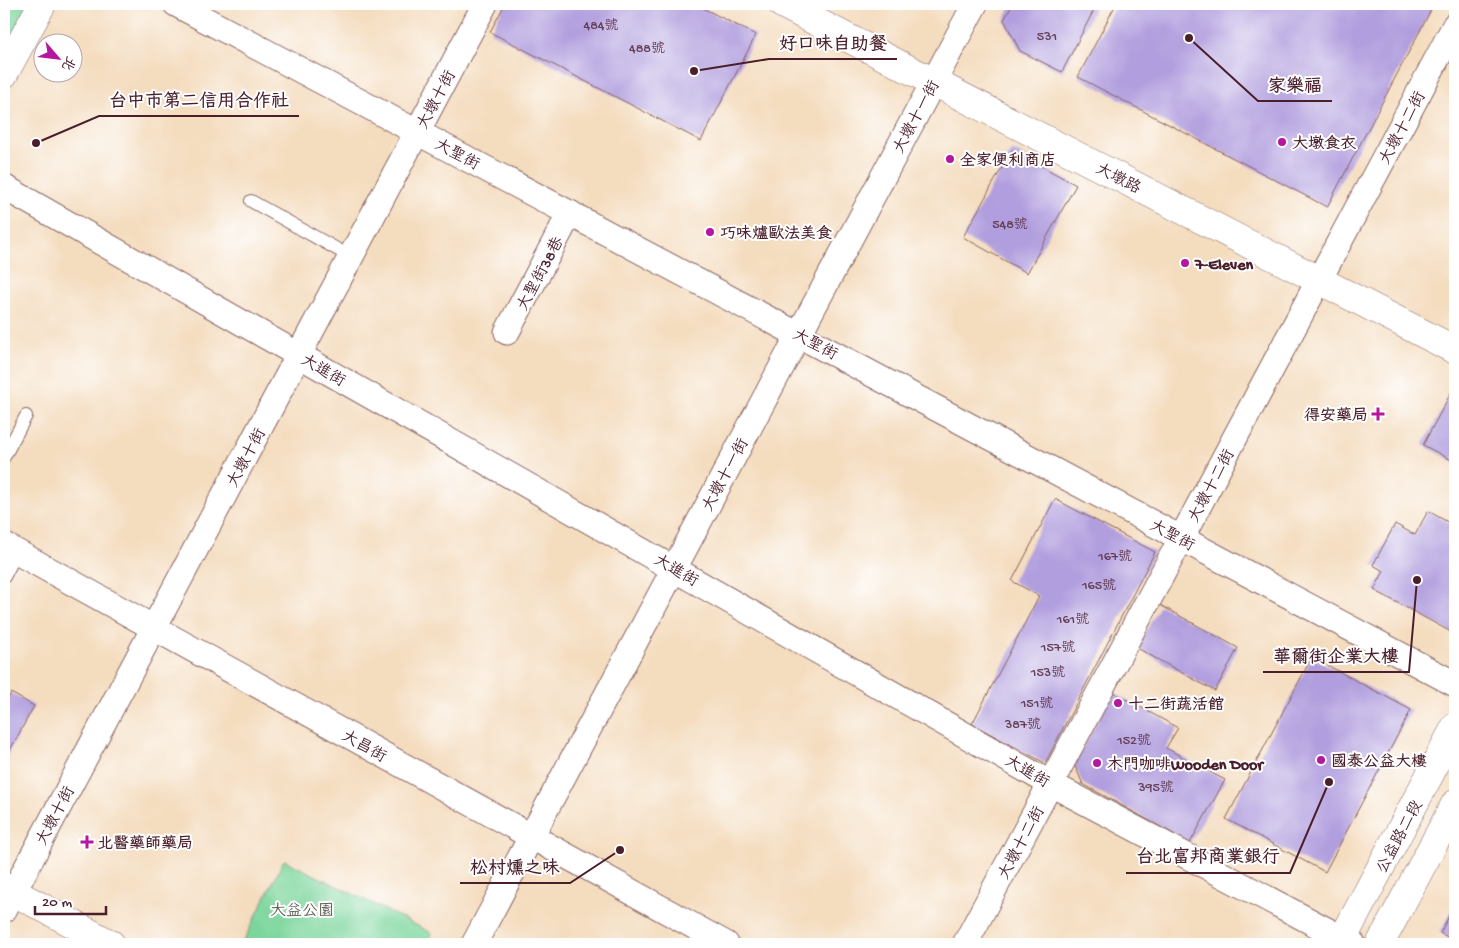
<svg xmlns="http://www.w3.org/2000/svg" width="1459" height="948" font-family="'Gochi Hand','LXGW WenKai TC',sans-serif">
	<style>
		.green { fill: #7cd59b; stroke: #637a63 }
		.building { fill: #b19ede }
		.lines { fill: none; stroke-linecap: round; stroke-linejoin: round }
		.service-casing { stroke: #86615e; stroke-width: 14 }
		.minor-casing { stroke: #86615e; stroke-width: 27 }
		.tertiary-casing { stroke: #86615e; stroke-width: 29 }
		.secondary-casing { stroke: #86615e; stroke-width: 29 }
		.service { stroke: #fff; stroke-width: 12 }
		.minor { stroke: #fff; stroke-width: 25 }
		.tertiary { stroke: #fff; stroke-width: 28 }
		.secondary { stroke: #fff; stroke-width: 28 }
		.poi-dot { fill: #b5179e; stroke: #fff; stroke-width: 2 }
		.labels { text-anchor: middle; stroke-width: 4; stroke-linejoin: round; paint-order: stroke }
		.number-label { font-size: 14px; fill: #643f58 }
		.street-label { font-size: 16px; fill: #4a1f2b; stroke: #fff }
		.poi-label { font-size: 16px; font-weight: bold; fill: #4a1f2b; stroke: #fff; text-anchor: start }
		.park-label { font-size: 16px; fill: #5c5f52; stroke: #fff }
		.leader { fill: none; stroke: #4a1f2b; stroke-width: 2 }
		.callout-dot { fill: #4a1f2b; stroke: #fff; stroke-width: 2 }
		.callout-label { font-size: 18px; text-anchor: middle; font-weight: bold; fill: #4a1f2b; stroke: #fff; stroke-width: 4; stroke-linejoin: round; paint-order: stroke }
	</style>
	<rect width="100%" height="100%" fill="#fff"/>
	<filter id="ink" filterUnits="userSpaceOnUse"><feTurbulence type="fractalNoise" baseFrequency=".02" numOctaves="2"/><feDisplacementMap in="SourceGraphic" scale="10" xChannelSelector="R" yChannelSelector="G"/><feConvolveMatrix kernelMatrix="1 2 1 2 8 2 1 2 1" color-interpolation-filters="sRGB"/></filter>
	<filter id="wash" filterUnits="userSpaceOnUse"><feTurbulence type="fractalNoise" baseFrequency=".0096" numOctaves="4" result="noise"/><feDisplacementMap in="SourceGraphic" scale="20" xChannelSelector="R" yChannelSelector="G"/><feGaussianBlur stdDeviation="1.12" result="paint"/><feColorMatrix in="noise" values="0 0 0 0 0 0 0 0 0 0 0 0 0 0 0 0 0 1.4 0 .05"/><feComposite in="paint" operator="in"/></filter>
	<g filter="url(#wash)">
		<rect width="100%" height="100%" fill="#f4dcbe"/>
		<g class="green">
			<path d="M4 4H33L4 57Z"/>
			<path d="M284 860 432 933 427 944H242Z"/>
		</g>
		<g id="blocks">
			<g class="building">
				<path d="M505 4H695L756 35 701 141 490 32Z"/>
				<path d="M1013 4H1097L1062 72 1020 51 1004 20Z"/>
				<path d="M1116 4H1434L1327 207 1078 77Z"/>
				<path d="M1012 150 1076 185 1027 273 963 237Z"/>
				<path d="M1455 385V462L1423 445Z"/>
				<path d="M1055 499 1155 552 1045 763 972 724 1039 596 1012 581Z"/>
				<path d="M1428 511 1455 526 1453 633 1374 590 1384 571 1373 565 1395 524 1415 535Z"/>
				<path d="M1160 605 1238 648 1215 691 1137 648Z"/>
				<path d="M1312 657 1411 710 1325 872 1226 819Z"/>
				<path d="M1113 692 1178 728 1166 748 1225 780 1190 843 1083 784 1074 764Z"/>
				<path d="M11 693 34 706 4 761V707Z"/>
				<path d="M1455 904V941L1440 933Z"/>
			</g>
		</g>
	</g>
	<g filter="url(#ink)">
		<use href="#blocks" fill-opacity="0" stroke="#86615e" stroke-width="1"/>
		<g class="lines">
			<g class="service-casing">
				<g id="service">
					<path d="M251 201 351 257"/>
					<path d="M4 457 26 416"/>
					<path d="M4 577 17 552"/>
				</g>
			</g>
			<g class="minor-casing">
				<g id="minor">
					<path d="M176 4 1455 684"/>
					<path d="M4 187 1051 784 1353 944"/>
					<path d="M507 332 570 213"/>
					<path d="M4 545 726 944"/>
					<path d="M4 910 485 4"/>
					<path d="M474 944 975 4"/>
					<path d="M965 944 1455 25"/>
				</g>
			</g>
			<g class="tertiary-casing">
				<g id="tertiary">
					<path d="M782 4 1455 350"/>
					<path d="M4 887 111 944"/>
				</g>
			</g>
			<g class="secondary-casing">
				<g id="secondary">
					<path d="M4 74 42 4"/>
					<path d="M1340 944 1455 727"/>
					<path d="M1380 944 1455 804"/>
				</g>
			</g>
			<use href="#service" class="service"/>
			<use href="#minor" class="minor"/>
			<use href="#tertiary" class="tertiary"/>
			<use href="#secondary" class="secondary"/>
		</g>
	</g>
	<g class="poi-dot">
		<circle cx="1282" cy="142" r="5"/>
		<circle cx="950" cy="159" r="5"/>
		<circle cx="710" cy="232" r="5"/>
		<circle cx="1185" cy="263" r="5"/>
		<path d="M1375.5 406.5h5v5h5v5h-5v5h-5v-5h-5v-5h5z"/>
		<circle cx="1118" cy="703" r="5"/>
		<circle cx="1321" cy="760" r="5"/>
		<circle cx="1097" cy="763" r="5"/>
		<path d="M84.5 834.5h5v5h5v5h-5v5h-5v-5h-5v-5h5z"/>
	</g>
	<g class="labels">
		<g class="number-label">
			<text x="601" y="29">484號</text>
			<text x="1047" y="40">531</text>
			<text x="647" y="52">488號</text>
			<text x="1010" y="228">548號</text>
			<text x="1115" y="560">167號</text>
			<text x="1099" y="589">165號</text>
			<text x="1073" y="623">161號</text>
			<text x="1058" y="651">157號</text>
			<text x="1048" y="676">153號</text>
			<text x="1037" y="707">151號</text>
			<text x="1023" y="728">387號</text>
			<text x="1134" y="744">152號</text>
			<text x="1156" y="791">395號</text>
		</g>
		<g class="street-label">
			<text transform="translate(435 99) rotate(-62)" y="6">大墩十街</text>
			<text transform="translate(915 116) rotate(-62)" y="6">大墩十一街</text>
			<text transform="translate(1401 127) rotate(-62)" y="6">大墩十二街</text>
			<text transform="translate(458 153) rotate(28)" y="6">大聖街</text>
			<text transform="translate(1119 177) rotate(27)" y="6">大墩路</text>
			<text transform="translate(539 273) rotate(-62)" y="6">大聖街38巷</text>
			<text transform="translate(816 343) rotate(28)" y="6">大聖街</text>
			<text transform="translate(324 369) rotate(30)" y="6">大進街</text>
			<text transform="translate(245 457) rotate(-62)" y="6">大墩十街</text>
			<text transform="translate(724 474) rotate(-62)" y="6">大墩十一街</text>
			<text transform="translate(1210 485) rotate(-62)" y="6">大墩十二街</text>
			<text transform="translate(1173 534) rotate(28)" y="6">大聖街</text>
			<text transform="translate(677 569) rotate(30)" y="6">大進街</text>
			<text transform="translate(365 745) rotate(29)" y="6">大昌街</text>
			<text transform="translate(1028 770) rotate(30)" y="6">大進街</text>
			<text transform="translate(54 815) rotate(-62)" y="6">大墩十街</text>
			<text transform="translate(1398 836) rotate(-62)" y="6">公益路二段</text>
			<text transform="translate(1020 842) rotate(-62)" y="6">大墩十二街</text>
		</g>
		<g class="poi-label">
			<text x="1292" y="148">大墩食衣</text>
			<text x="960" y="165">全家便利商店</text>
			<text x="720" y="238">巧味爐歐法美食</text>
			<text x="1195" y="269">7-Eleven</text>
			<text x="1368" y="420" text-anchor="end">得安藥局</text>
			<text x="1128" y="709">十二街蔬活館</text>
			<text x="1331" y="766">國泰公益大樓</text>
			<text x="1107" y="769">木門咖啡Wooden Door</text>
			<text x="97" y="848">北醫藥師藥局</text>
		</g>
		<g class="park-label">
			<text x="302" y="915">大益公園</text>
		</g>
	</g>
	<path class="leader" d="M694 71L769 59H897M1189 38L1258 101H1332M36 143L99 116H299M1417 580L1409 672H1263M1329 782L1290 873H1126M620 850L570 883H460"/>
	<g class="callout-dot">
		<circle cx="694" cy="71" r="5"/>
		<circle cx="1189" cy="38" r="5"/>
		<circle cx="36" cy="143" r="5"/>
		<circle cx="1417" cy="580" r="5"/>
		<circle cx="1329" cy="782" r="5"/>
		<circle cx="620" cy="850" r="5"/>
	</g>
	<g class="callout-label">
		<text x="833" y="49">好口味自助餐</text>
		<text x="1295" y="91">家樂福</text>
		<text x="199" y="106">台中市第二信用合作社</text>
		<text x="1336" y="662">華爾街企業大樓</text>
		<text x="1208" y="862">台北富邦商業銀行</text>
		<text x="515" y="873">松村燻之味</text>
	</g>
	<rect width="1459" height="948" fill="none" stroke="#fff" stroke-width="20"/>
	<g transform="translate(58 58) rotate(118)"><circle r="24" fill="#ffffff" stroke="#b7a5aa"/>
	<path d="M0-4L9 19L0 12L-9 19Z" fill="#b5179e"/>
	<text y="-8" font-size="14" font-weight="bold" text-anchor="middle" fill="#4a1f2b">北</text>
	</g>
	<path d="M35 906v8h71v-8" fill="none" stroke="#4a1f2b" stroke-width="2.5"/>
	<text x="42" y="906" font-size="15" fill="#4a1f2b" stroke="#ffffff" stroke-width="4" paint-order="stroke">20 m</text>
</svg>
